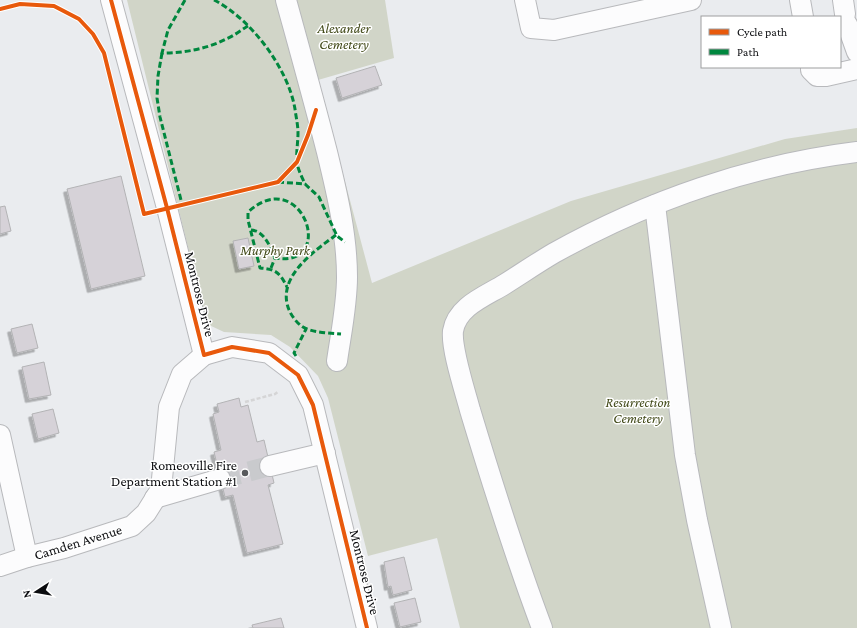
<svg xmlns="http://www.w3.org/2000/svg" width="857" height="628" font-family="'Crimson Pro',serif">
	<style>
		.green { fill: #d1d5c8 }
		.building { fill: #d6d2d8; stroke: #b3b3b5; filter: url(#shadow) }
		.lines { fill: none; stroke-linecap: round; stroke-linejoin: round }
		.minor-tunnel { stroke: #c9cacd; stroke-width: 20; stroke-dasharray: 20 10; stroke-linecap: butt }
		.minor-casing { stroke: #b8b9bc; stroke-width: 22 }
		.path { stroke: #d5d5d6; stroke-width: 2.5; stroke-dasharray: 4 2; stroke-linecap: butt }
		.minor { stroke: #fcfcfd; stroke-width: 20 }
		.quiet { stroke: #00873e; stroke-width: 3; stroke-dasharray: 6 3; stroke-linecap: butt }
		.cycleway-casing { stroke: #fff; stroke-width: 6 }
		.cycleway { stroke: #e8590c; stroke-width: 4 }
		.poi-dot { fill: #595a5d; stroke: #fff; stroke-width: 1.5 }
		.labels { text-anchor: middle; stroke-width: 3; stroke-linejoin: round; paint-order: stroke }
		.park-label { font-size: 14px; font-style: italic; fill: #424a19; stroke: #fff }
		.street-label { font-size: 14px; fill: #0b0c0f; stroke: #fff }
		.poi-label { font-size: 14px; fill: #0b0c0f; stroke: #fff; text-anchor: end }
	</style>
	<defs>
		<filter id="shadow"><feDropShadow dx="-3.5" dy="3.5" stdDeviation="0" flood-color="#0004"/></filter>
	</defs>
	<rect width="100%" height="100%" fill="#eaecef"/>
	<path class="green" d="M127 0H385L394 58 318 80 372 283 571 201 785 139 857 128V628H460L437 538 368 556 328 398 318 376 290 347 271 335 224 332 209 325 204 312Z"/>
	<g class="building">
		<path d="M375 66 382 85 342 98 336 78Z"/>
		<path d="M121 176 145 276 91 289 67 189Z"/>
		<path d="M5 206 11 231 0 234V207Z"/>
		<path d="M248 238 254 266 239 269 233 241Z"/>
		<path d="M32 324 38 348 17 353 11 329Z"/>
		<path d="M44 362 51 395 29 399 22 367Z"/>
		<path d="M239 398 241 407 248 405 257 442 264 440 274 483 268 485 283 544 247 553 233 495 225 497 214 452 221 450 213 414 219 412 217 404Z"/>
		<path d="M53 409 59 433 38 439 32 414Z"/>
		<path d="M404 557 412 590 393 595 391 586 388 587 384 562Z"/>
		<path d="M415 598 421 622 400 627 394 603Z"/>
		<path d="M281 618 284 628H253L252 625Z"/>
	</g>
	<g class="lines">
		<path class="minor-tunnel" d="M220 479 270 466"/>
		<g class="minor-casing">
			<g id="minor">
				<path d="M111 0 167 208 204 355"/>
				<path d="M286 0C300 51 314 101 327 152 337 193 347 235 347 277 347 305 341 333 337 361"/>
				<path d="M525 0 531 28 554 30 691 0"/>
				<path d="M800 0 803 17"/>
				<path d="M843 0 845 14"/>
				<path d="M847 24 857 52"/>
				<path d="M811 67V70L817 76H826L857 69"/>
				<path d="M655 205 685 455 697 520 721 628"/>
				<path d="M0 435 27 557"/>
				<path d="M270 466 325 453"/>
				<path d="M155 498 220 479"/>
				<path d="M0 566 27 557 64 548 132 526 146 513 161 489 169 407 182 374 204 355 232 347 269 353 298 375 313 405 367 628"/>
				<path d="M542 628C515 556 492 483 470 410 465 391 451 349 453 331 457 306 486 296 505 284 521 274 537 263 554 253 647 201 751 165 857 152"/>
			</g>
		</g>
		<path class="path" d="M245 402 275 394 279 391"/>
		<use href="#minor" class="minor"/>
		<g class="quiet">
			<path d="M185 0 168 30 162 53C184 53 207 49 226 39 234 36 241 30 248 26"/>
			<path d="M214 0C251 19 288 68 295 109 296 117 298 125 298 133 298 143 296 152 297 161 297 168 302 177 305 184"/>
			<path d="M162 53 158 76 157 98 160 117 182 204"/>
			<path d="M278 182 305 184 319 197 337 236 345 242"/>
			<path d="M251 230C265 231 270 247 275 258"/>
			<path d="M336 235C313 252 274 279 290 312 293 318 300 327 307 329 318 333 330 333 341 334"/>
			<path d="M271 268 275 258C338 269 302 163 248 212V220L260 268C276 269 280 273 287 287"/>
			<path d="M296 356 294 353 306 329"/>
		</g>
		<g class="cycleway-casing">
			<g id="cycleway">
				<path d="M111 0 167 208 204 355 232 347 269 353 298 375 313 405 367 628"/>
				<path d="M0 9 20 4 54 6 79 19 93 34 104 53 144 214 278 182 297 162 308 135 316 110"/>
			</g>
		</g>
		<use href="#cycleway" class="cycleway"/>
	</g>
	<circle class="poi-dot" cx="245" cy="473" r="4"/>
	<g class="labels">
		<g class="park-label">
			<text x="344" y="33">Alexander<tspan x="344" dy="16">Cemetery</tspan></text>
			<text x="275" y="255">Murphy Park</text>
			<text x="638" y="407">Resurrection<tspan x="638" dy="16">Cemetery</tspan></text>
		</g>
		<g class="street-label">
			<text transform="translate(200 294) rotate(76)" y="5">Montrose Drive</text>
			<text transform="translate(78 542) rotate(-17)" y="5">Camden Avenue</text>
			<text transform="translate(365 572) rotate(76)" y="5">Montrose Drive</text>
		</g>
		<g class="poi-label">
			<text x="237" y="470">Romeoville Fire<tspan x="237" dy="16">Department Station #1</tspan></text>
		</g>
	</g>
	<rect x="701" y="16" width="140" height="52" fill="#ffffff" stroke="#9d9e9f"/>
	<rect x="709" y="29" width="20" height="6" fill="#e8590c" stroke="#9d9e9f"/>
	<text x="737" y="36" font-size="12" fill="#0b0c0f">Cycle path</text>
	<rect x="709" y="49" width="20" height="6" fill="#00873e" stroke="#9d9e9f"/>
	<text x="737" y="56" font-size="12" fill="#0b0c0f">Path</text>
	<g transform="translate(36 592) rotate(258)" stroke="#ffffff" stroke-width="3" paint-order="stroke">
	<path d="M0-3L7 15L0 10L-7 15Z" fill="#0b0c0f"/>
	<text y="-6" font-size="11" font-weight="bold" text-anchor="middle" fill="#0b0c0f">N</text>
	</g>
</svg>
